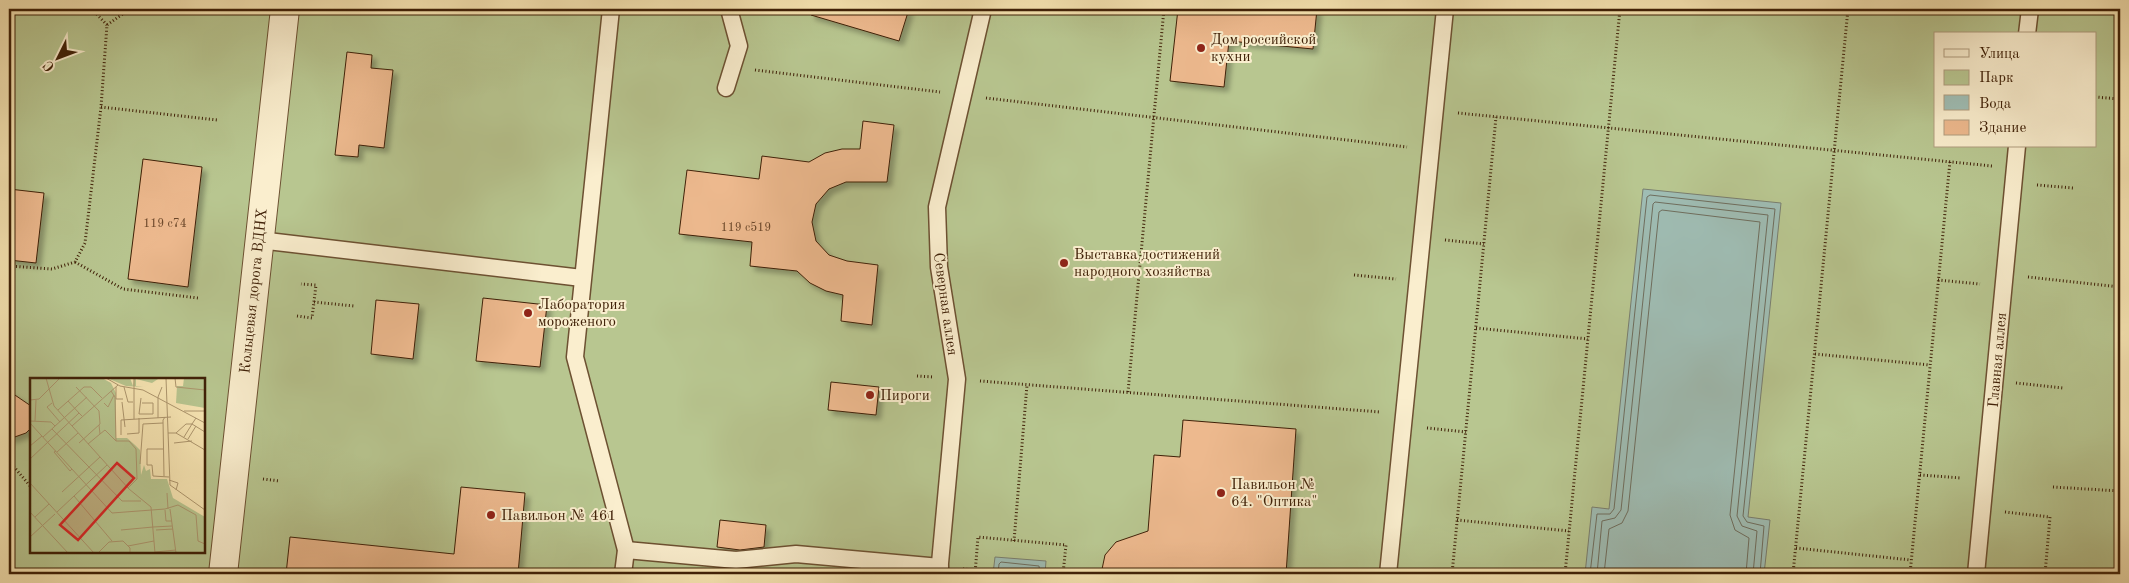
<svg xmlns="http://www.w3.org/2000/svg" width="2129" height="583" font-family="'Old Standard TT',serif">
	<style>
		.green { fill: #b8c690; stroke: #7c734c; fill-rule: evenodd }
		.water { fill: #9fbdb4; stroke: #797e6f }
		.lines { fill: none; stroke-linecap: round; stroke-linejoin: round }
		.shore { stroke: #6f6e5e; stroke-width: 1 }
		.building { fill: #edb98e; stroke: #3f2007; filter: url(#shadow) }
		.lane-casing { stroke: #6d5132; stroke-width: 19 }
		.street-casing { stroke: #6d5132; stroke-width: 30 }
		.path { stroke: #3f2007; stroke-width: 3; stroke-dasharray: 1 2.5; stroke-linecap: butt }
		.lane { stroke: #faeece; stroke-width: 16 }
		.street { stroke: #faeece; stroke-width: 28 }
		.poi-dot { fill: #8f2418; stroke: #faeece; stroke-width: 2 }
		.labels { text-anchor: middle; stroke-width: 4; stroke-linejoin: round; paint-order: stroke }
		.number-label { font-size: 12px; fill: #6a4629 }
		.poi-label { font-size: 15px; fill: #3f2007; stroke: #faeece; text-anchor: start }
		.street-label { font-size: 15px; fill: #3f2007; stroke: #faeece }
		.inset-road { fill: none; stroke: #ad966e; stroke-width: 1 }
		.view { fill: #d62828; fill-opacity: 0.15; stroke: #d62828; stroke-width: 2.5 }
		.inset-edge { fill: none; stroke: #3f2007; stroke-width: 2.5 }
	</style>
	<defs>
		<filter id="shadow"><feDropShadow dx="4.5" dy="4.5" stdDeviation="2.5" flood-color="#0004"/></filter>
	</defs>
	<rect width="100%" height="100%" fill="#f7e5b3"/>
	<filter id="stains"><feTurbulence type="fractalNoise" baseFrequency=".004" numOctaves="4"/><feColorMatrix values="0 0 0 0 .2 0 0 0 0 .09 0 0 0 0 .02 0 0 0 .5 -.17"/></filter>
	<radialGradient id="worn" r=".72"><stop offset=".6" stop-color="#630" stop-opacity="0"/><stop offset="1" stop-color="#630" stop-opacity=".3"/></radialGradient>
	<path class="green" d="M9 9H2120V574H9ZM1935 34H2095V146H1935ZM31 379H204V552H31Z"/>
	<g class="water">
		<path d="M1643 189 1781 203 1748 517 1770 520 1764 574H1585L1592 507 1609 509Z"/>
		<path d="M995 557 1046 561 1045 574H993Z"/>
	</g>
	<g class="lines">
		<g class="shore">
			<path d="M998 574 999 564 1001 562 1039 566 1040 574"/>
			<path d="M1590 574 1597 514H1610L1614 509 1647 197 1650 195 1775 209 1743 516 1747 522 1764 526 1760 574"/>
			<path d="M1597 574 1602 521 1615 518 1621 510 1653 204 1655 202 1768 215 1737 516 1742 526 1757 531 1753 574"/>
			<path d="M1604 574 1609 529 1622 523 1628 511 1659 212 1662 210 1760 222 1730 515 1735 530 1749 538 1746 574"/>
		</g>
	</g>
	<g class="building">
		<path d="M811 9H909L899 41 811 15Z"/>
		<path d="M1178 9H1317L1313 49 1229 41 1224 87 1170 81Z"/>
		<path d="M347 52 372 55 371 68 393 70 384 148 359 145 358 157 335 155Z"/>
		<path d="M863 121 894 125 887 182H846L829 189 816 204 812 222 816 241 829 255 847 261 878 265 872 325 841 321 843 295 826 291 810 283 797 271 750 266 752 242 679 234 687 170 759 179 762 156 809 162 825 153 842 149H860Z"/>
		<path d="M143 159 202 167 188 287 128 279Z"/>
		<path d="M9 189 44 193 36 263 9 260Z"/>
		<path d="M483 298 547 305 540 367 476 361Z"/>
		<path d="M376 300 419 304 413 359 371 354Z"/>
		<path d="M831 382 879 387 876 415 828 410Z"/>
		<path d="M9 391 31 406V428L26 433 9 439Z"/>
		<path d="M1183 420 1296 429 1286 574H1101L1105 555 1116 542 1148 531 1154 455 1180 457Z"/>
		<path d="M461 487 525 493 518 574H286L290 537 454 554Z"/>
		<path d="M720 520 766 525 764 547 740 550 717 547Z"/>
	</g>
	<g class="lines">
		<g class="lane-casing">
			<g id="lane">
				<path d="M611 9 575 357 626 550 623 574"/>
				<path d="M2027 34 2030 9"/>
				<path d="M726 88 739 46 729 9"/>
				<path d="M259 240 582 278"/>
				<path d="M626 550 736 560 796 554 940 567"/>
				<path d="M939 574 957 379 939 267 937 207 983 9"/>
				<path d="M1388 574 1445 9"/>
				<path d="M1976 574 2017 146"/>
			</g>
		</g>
		<g class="street-casing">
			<path id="street" d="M223 574 285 9"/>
		</g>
		<g class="path">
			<path d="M92 9 107 25"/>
			<path d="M755 70 940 92"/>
			<path d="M9 74H15"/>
			<path d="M2095 97 2120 99"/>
			<path d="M986 98 1407 147"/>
			<path d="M101 107 217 120"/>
			<path d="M1458 113 1992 166"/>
			<path d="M2037 185 2073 188"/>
			<path d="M1445 240 1484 244"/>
			<path d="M75 262 123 289 198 298"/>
			<path d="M9 266 52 269 75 262 85 243 101 107 107 25 130 9"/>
			<path d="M1354 275 1396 279"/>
			<path d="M2028 277 2120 287"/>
			<path d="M1938 280 1980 284"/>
			<path d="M314 302 354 306"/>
			<path d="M297 316 312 318 316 285 301 284"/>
			<path d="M1476 328 1588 339"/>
			<path d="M1815 354 1930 365"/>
			<path d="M917 376 934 377"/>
			<path d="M980 381 1380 412"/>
			<path d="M2016 383 2063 388"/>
			<path d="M1128 392 1164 9"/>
			<path d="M1427 428 1466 432"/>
			<path d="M9 461 31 487"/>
			<path d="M1920 475 1961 478"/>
			<path d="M263 479 280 481"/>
			<path d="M2053 487 2120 491"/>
			<path d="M2005 512 2050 517 2045 574"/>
			<path d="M1457 520 1569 531"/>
			<path d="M1014 541 1027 385"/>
			<path d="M1796 548 1911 560"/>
			<path d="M963 569 975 570"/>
			<path d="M975 574 978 537 1066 545 1063 574"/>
			<path d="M1452 574 1496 117"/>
			<path d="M1565 574 1620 9"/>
			<path d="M1793 574 1848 9"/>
			<path d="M1910 574 1950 161"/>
		</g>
		<use href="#lane" class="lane"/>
		<use href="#street" class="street"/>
	</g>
	<g class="poi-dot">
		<circle cx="1201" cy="48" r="5"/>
		<circle cx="1064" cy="263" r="5"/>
		<circle cx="528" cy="313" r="5"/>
		<circle cx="870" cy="395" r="5"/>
		<circle cx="1221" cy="493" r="5"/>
		<circle cx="491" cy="515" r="5"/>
	</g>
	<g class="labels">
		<g class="number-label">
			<text x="165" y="227">119 с74</text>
			<text x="746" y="231">119 с519</text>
		</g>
		<g class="poi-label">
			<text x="1211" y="44">Дом российской<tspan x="1211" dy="17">кухни</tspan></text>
			<text x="1074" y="259">Выставка достижений<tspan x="1074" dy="17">народного хозяйства</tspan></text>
			<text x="538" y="309">Лаборатория<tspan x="538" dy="17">мороженого</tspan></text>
			<text x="880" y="400">Пироги</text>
			<text x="1231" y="489">Павильон №<tspan x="1231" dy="17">64. "Оптика"</tspan></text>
			<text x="501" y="520">Павильон № 461</text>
		</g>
		<g class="street-label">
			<text transform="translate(253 291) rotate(-84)" y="5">Кольцевая дорога ВДНХ</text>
			<text transform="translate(946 304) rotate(82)" y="5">Северная аллея</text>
			<text transform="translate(1997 360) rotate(-85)" y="5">Главная аллея</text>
		</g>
	</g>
	<g transform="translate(30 378)">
		<rect width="175" height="175" fill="#f7e5b3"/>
		<path d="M0 0H72L81 5 86 15V60H97L105 67 109 66 105 67 110 72 111 97 114 87 116 93 120 91 121 101H137L143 120 175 139V175H0ZM77 0H100L103 8 104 0 128 1 122 5 106 1V8L113 9 96 8ZM154 0H175V30L146 25 147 8H153Z" fill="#b8c690"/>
		<path class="inset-road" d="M16 0 24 28 99 111 121 129 125 175M76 0 90 8 113 12 175 45M136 0 140 107 175 132M145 0 146 9 175 12M46 9 69 33 70 46 49 65M86 9V21H93M94 9 98 24H103M81 13 85 19 86 63M111 20 109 36H123V25H112M0 22 9 21 30 0M38 23 49 35M92 24 95 49M22 25 17 29 30 44M74 25 78 29 84 17M28 32 54 9H61L72 20M154 33H175M128 40V19L132 9M166 40 162 46 175 54M104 41V0M0 43 21 44 25 48M5 43 6 22M0 45 82 135 135 131 148 127 166 137 168 163 175 166M42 48 88 7M22 51 92 123H111M138 55H146L175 72M146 55 156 46H162M70 56 75 52 86 63H99L106 71 107 101 98 110M97 56 109 55V40M91 57V42L141 39M13 59 57 19M154 59 162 46M158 61 166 48M18 64 49 35 52 38M144 65 162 63M58 66 70 56 69 47M0 68 12 58M133 71H117V87H122L123 98 139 99M26 73 24 74 40 93 42 91M27 74 48 55M0 81 18 64M110 86 113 46 133 45M134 98 133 42 135 39M139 102 148 105 146 112M0 105 64 175M32 114 70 79M137 115 138 131M44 118 82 163M140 131 146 175M135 132 136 143H142M0 134 38 175M27 134 77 87M5 139 19 126M123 149 142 148M91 152 123 149M126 152 143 151M0 159 25 136M98 168 124 163M125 174 146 172M68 175 79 164 93 163 100 170V175"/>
		<path class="view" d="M87 85 104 100 48 162 30 147Z"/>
		<rect width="175" height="175" class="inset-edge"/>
	</g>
	<rect width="2129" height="583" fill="none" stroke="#f7e5b3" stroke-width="30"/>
	<rect x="10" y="10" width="2109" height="563" fill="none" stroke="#3f2007" stroke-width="2.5"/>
	<rect x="15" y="15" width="2099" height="553" fill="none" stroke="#3f2007"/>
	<rect x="1934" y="32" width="162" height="115" fill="#faeece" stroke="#af9c7e"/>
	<rect x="1944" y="49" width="25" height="8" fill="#faeece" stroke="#af9c7e"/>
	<text x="1979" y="58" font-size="15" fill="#3f2007">Улица</text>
	<rect x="1944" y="70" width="25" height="15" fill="#b8c690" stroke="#af9c7e"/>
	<text x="1979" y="82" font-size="15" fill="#3f2007">Парк</text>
	<rect x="1944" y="95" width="25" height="15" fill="#9fbdb4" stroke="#af9c7e"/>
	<text x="1979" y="108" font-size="15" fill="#3f2007">Вода</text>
	<rect x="1944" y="120" width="25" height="15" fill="#edb98e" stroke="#af9c7e"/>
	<text x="1979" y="132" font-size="15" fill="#3f2007">Здание</text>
	<g transform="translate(58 58) rotate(228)" stroke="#faeece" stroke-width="4" paint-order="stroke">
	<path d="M0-4L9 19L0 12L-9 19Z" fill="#3f2007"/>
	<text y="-8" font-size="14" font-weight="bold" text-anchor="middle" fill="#3f2007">С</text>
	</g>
	<rect width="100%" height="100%" filter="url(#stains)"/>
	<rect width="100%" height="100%" fill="url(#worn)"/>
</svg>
